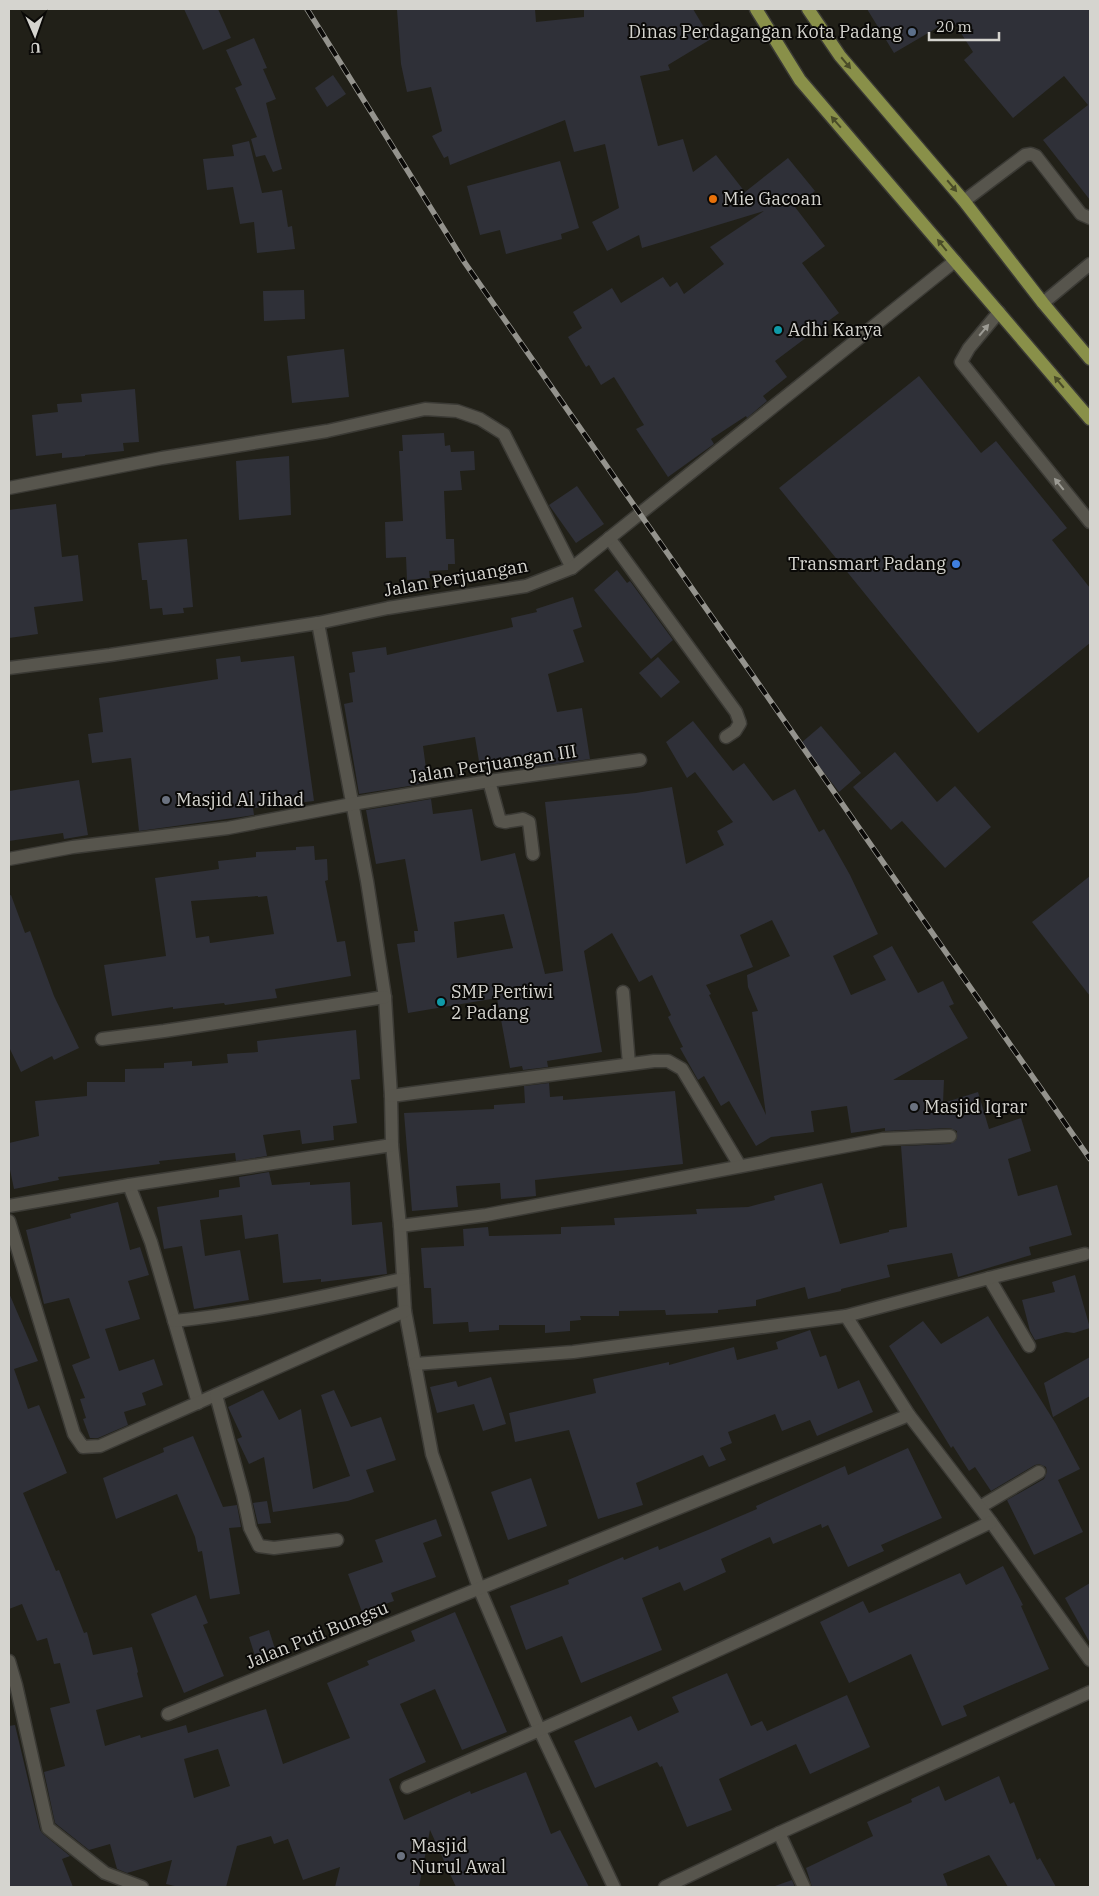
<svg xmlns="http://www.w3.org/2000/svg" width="1099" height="1896" font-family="'IBM Plex Serif',serif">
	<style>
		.building { fill: #2f3038; fill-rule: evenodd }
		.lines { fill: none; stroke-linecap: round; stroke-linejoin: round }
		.service-casing { stroke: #3b3a35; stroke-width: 15 }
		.minor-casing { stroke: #3b3a35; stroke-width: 15 }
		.primary-casing { stroke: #3b3a35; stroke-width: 15 }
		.service { stroke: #57554d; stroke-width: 12 }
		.minor { stroke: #57554d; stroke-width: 12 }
		.primary { stroke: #899049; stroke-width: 12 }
		.rail-casing { stroke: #94938d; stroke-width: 5.5 }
		.rail { stroke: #0a0907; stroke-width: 4; stroke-dasharray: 11; stroke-linecap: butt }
		.oneway { fill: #4a4c28 }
		.oneway2 { fill: #9c9b94 }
		.service-dot { fill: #5c6f8a; stroke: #0a0907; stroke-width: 2 }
		.food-dot { fill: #e8710a; stroke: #0a0907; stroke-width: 2 }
		.culture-dot { fill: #0f9aa8; stroke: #0a0907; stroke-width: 2 }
		.shop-dot { fill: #3f7fe0; stroke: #0a0907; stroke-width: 2 }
		.worship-dot { fill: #6b7280; stroke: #0a0907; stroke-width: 2 }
		.labels { text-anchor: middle; stroke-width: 4; stroke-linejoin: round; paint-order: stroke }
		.poi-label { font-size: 18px; fill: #d5d4cf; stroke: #0a0907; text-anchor: start }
		.street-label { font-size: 18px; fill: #d5d4cf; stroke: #0a0907 }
	</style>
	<rect width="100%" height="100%" fill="#212018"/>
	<g class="building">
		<path d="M184 9H218L231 38 203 50Z"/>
		<path d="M408 9H535L536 22 584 17V9H693L711 39 668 65 670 70 640 76 658 146 683 139 693 172 716 155 745 192 788 158 815 191 795 207 825 246 802 263 839 313 775 361 787 377 763 396 767 401 747 418 746 416 711 439 714 444 668 477 636 429 644 425 614 377 601 385 589 365 586 367 568 337 582 328 573 312 612 288 621 303 663 277 670 287 677 282 684 294 724 264 710 247 764 211 642 248 639 235 607 251 592 222 619 208 605 144 574 152 565 120 450 165 448 156 444 158 432 136 442 131 431 87 407 92 401 64 397 10Z"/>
		<path d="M867 9H1090V200L1043 140 1088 105 1064 76 1013 118 964 60 973 52 952 19 894 53Z"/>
		<path d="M254 38 267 68 263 69 276 99 266 103 282 169 273 172 265 155 256 157 251 139 257 137 235 88 242 85 226 50Z"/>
		<path d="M333 75 346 94 327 107 315 88Z"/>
		<path d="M249 141 262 193 282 190 288 227 292 226 295 249 257 253 254 222 240 224 233 187 207 190 203 159 234 156 232 145Z"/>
		<path d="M560 161 579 228 561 234 562 239 506 254 500 230 480 235 467 186Z"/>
		<path d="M304 290 305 319 264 321 263 291Z"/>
		<path d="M344 349 349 397 292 403 287 356Z"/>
		<path d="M919 376 981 453 996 441 1067 528 1052 540 1090 588V643L978 733 779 488Z"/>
		<path d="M135 389 139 442 123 443 124 451 85 455V456L62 458V453L36 456 32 415 58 412 57 404 82 402 81 394Z"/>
		<path d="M444 433 445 446 450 445 451 452 474 451 475 470 460 471 462 490 444 491 446 539H454L455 564H448V570L429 571 430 578 407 580 406 557 386 558 385 522 403 521 399 451H403L402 435Z"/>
		<path d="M289 456 291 515 239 520 236 461Z"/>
		<path d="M577 486 604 524 576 543 549 505Z"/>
		<path d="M56 504 62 557 78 555 83 601 34 607 38 634 9 638V510Z"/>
		<path d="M187 539 193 607 183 608 184 613 163 615 162 608 150 609 147 580H142L138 543Z"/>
		<path d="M617 570 627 583 630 581 673 640 651 659 594 590Z"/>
		<path d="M573 597 582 627 573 630 584 662 548 674 557 712 582 708 590 759 520 769 518 760 480 767 475 737 423 746 428 783 359 794 344 704 353 702 349 673 355 672 352 652 386 647 387 655 513 627 511 618 537 612 536 609Z"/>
		<path d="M240 656 241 662 294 656 314 801 253 808 254 815 241 817 139 831 131 758 92 763 88 734 103 732 99 698 218 679 216 659Z"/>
		<path d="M658 657 680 682 661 698 639 673Z"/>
		<path d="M693 721 733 771 744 763 773 801 795 789 819 832 824 829 850 875 878 934 833 956 851 995 886 980 873 956 892 946 918 993 943 981 954 1004 949 1006 968 1038 893 1080H944L943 1103 978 1092 989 1129 1021 1118 1031 1151 1008 1159 1018 1196 1057 1185 1072 1235 1029 1247 1031 1255 958 1277 952 1253 887 1265 890 1277 841 1289V1291L808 1299 805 1287 756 1300V1306L718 1310V1313L666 1315 665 1310 619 1311V1316H580L581 1320 570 1321V1331L545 1333V1325H499V1330L469 1332 468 1322 433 1324 431 1288H424L421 1248 464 1246 463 1229 488 1227 489 1236 561 1234V1227L615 1225 614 1218 697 1214 696 1209 748 1207 775 1200 774 1196 822 1183 840 1244 889 1232V1230L907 1227 901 1146 950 1144 957 1139V1131L950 1128 885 1131V1128L851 1133 847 1106 811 1111 814 1132 771 1137 756 1146 729 1101 721 1106 704 1076 698 1080 680 1048 683 1047 668 1017 671 1015 652 975 639 982 612 933 584 951 602 1052 547 1061 548 1067 523 1070 522 1066 510 1068 497 998 408 1013 397 944 415 942 414 931H418L405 859 376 864 366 810 431 799 433 814 472 809 481 861 515 853 545 974 563 971 545 802 636 793 672 787 686 864 724 845 717 831 733 822 695 772 687 778 666 742ZM504 914 513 948 457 958 454 922ZM772 920 790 956 747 975 748 987 758 1011 752 1012 766 1115 709 995 711 994 706 985 753 967 740 935Z"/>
		<path d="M821 726 861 773 839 792 801 743Z"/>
		<path d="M895 752 937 802 955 786 991 827 945 868 902 821 891 830 853 787Z"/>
		<path d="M79 780 88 835 64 839 63 833 9 841V791Z"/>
		<path d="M314 846 315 860 327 859 328 880 325 881 337 942 345 941 351 976 275 989 277 998 225 1005 224 1003 173 1009V1007L112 1016 104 965 166 956 155 878 219 869 218 861 256 857V852L296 850V847ZM258 896V897L267 896 274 934 210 943 209 936 196 938 191 901Z"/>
		<path d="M1090 876V996L1032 922Z"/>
		<path d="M11 895 25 933 30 931 54 996 79 1048 54 1060 52 1056 21 1072 9 1047V896Z"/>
		<path d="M356 1030 360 1079 351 1080 357 1123 333 1126 334 1140 302 1144 300 1130 263 1135 267 1156 236 1161 235 1153 159 1161 160 1164 58 1177 59 1180 14 1189 9 1165V1143L39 1136 35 1101 87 1096V1082H125V1069L164 1068V1063L192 1061V1066L228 1063 227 1054 258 1052 257 1041Z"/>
		<path d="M549 1083 550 1097 563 1096V1100L675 1091 683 1164 535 1180 536 1196 501 1199 500 1183 456 1186 458 1207 412 1211 404 1113 494 1109V1105L525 1103 524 1086Z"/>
		<path d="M269 1172 272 1185 310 1182V1185L350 1182 352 1225 382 1222 387 1274 321 1282V1279L283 1283 278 1234 245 1239 242 1215 200 1220 205 1256 240 1250 249 1300 194 1309 182 1246 164 1249 157 1207 219 1197V1190L240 1187 239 1177Z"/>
		<path d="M118 1202 130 1250 140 1247 149 1275 128 1281 140 1319 105 1329 119 1371 154 1359 163 1385 142 1393 146 1405 124 1412 128 1425 98 1438H90L83 1419 86 1418 80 1399 85 1398 72 1365 90 1358 69 1298 44 1304 26 1230 71 1218 70 1214Z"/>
		<path d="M1075 1275 1090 1328 1074 1333 1066 1332 1035 1340 1030 1331 1022 1300 1055 1292 1052 1282Z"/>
		<path d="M9 1293 38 1361 14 1369 28 1409 39 1405 67 1473 23 1493 56 1571 59 1570 84 1633 87 1632 93 1655 132 1647 138 1672 137 1673 143 1697 96 1710 105 1746 140 1735 141 1738 186 1725 188 1733 266 1709 283 1764 350 1738 327 1683 369 1665 367 1661 415 1641 411 1631 455 1612 507 1732 462 1750 435 1689 400 1704 426 1762 389 1779 404 1820 470 1791 471 1794 526 1772 551 1834 560 1830 589 1887H456L430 1830 419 1887H335L340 1867 303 1880 288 1839 274 1844 271 1836 237 1846 226 1887H179L166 1884 172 1860 127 1873 117 1869 110 1844 89 1850 55 1823 44 1772 65 1766 50 1708 70 1703 60 1663 54 1664 47 1638 37 1641 22 1604 9 1609ZM218 1749 230 1786 194 1798 184 1759Z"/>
		<path d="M988 1316 1056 1424 1080 1469 1058 1480 1083 1532 1034 1555 1007 1500 1044 1479 1047 1472 1046 1467 1039 1464 1035 1465 991 1491 975 1467 969 1471 953 1446 951 1448 889 1346 923 1321 941 1344Z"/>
		<path d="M810 1330 820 1357 826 1355 838 1389 859 1380 873 1412 817 1436 810 1420 782 1431 775 1414 728 1432 732 1443 720 1448 726 1460 709 1467 703 1455 636 1483 643 1505 598 1519 569 1430 515 1442 509 1413 596 1393 593 1379 669 1362V1365L734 1347 737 1360 778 1349 776 1342Z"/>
		<path d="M1090 1357V1396L1053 1417 1044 1383Z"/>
		<path d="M491 1377 506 1424 483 1431 474 1404 437 1413 430 1387 456 1381 458 1387Z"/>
		<path d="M263 1390 279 1420 301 1409 313 1489 350 1476 321 1395 334 1390 351 1427 381 1417 396 1460 366 1470 374 1492 348 1501 273 1512 264 1457 249 1464 237 1439 242 1437 228 1407Z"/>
		<path d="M193 1436 223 1507 237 1505 241 1527 229 1528 240 1594 210 1599 202 1551 198 1552 195 1537 177 1494 116 1519 103 1478 164 1452 163 1448Z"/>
		<path d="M908 1448 942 1518 881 1545 884 1551 848 1567 828 1525 822 1528 821 1524 773 1544 770 1537 721 1559 726 1572 684 1591 680 1582 642 1598 662 1650 581 1683 562 1636 526 1650 510 1606 569 1584 568 1580 623 1557 624 1560 658 1546 659 1550 708 1530 757 1509 756 1506 845 1466 848 1475Z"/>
		<path d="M531 1478 547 1526 508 1540 491 1492Z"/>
		<path d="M267 1501 271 1523 258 1524 253 1503Z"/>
		<path d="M436 1519 442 1536 423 1543 436 1577 391 1593 394 1601 362 1612 348 1574 383 1562 375 1540Z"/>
		<path d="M1003 1566 1023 1605 1021 1606 1049 1669 963 1706 967 1716 942 1726 911 1654 849 1683 820 1622 863 1601 869 1613 960 1573 966 1585Z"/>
		<path d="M1090 1583V1643L1065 1598Z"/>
		<path d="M196 1595 208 1623 203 1625 224 1676 184 1693 151 1614Z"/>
		<path d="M269 1630 276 1652 256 1659 249 1637Z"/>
		<path d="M727 1673 751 1726 762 1721 767 1731 847 1695 870 1747 810 1774 796 1744 719 1779 732 1810 687 1827 662 1766 660 1767 657 1762 595 1788 574 1741 631 1716 638 1731 679 1712 672 1697Z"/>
		<path d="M15 1725 40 1830 43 1834 70 1856 62 1859 73 1887H9V1726Z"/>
		<path d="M999 1776 1010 1804 1014 1802 1037 1860 1040 1858 1056 1887H1008L989 1855 943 1874 948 1887H812L806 1868 873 1836 867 1822 912 1802 911 1799 939 1786 945 1801Z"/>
		<path d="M792 1880 795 1887H775V1886Z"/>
	</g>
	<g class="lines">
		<g class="service-casing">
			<g id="service">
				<path d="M964 201 1025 155 1031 154 1036 156 1081 214 1090 218"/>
				<path d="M999 312 969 348 961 362 1090 522"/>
				<path d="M489 781 500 821 505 822 523 819 529 822 533 854"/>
				<path d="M623 992 629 1064"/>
				<path d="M980 1507 1039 1472"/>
				<path d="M779 1833 804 1887"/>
			</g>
		</g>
		<g class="minor-casing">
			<g id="minor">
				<path d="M1043 303 1090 264"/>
				<path d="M9 488 162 458 327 431 425 409 457 411 480 419 504 434 572 568"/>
				<path d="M609 538 736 712 740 723 735 731 726 737"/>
				<path d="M318 623 367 881 385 997 391 1096 392 1145 400 1226 405 1311 432 1454 479 1588 540 1731 614 1887"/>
				<path d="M9 668 110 655 318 623 388 608 526 586 572 568 955 261"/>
				<path d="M9 859 73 847 228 828 352 804 489 781 640 760"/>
				<path d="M102 1039 164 1031 385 997"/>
				<path d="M391 1096 654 1061H668L682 1069 740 1166"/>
				<path d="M129 1185 151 1242 198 1403"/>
				<path d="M9 1206 129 1185 392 1145"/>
				<path d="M9 1221 74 1434 83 1447 100 1446 405 1311"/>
				<path d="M400 1226 486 1215 883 1139 950 1136"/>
				<path d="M989 1278 1029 1346"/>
				<path d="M846 1316 909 1415 991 1522 1090 1660"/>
				<path d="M174 1321C252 1313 327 1296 403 1279"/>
				<path d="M415 1364 573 1352 846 1316 989 1278 1085 1254"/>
				<path d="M216 1395 243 1495 250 1528 259 1546 274 1548 337 1540"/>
				<path d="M9 1661 16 1685 48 1828 105 1873 142 1887"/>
				<path d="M168 1714 909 1415"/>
				<path d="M407 1787C604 1704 798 1615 991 1522"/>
				<path d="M665 1887 779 1833 1090 1692"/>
			</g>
		</g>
		<g class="primary-casing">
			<g id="primary">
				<path d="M756 9 800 80 1090 419"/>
				<path d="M808 9 840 56 964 201 1043 303 1090 359"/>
			</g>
		</g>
		<use href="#service" class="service"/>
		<use href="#minor" class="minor"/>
		<use href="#primary" class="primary"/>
		<g class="rail-casing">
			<path id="rail" d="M307 9 465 263 1090 1159"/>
		</g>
		<use href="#rail" class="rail"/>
	</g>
	<defs><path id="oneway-solid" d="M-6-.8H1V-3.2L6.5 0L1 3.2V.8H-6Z" transform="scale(1.25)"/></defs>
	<g class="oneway">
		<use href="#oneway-solid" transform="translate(846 63) rotate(50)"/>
		<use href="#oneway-solid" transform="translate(836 122) rotate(-131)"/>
		<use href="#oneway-solid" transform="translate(952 186) rotate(50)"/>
		<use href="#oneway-solid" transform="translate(942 245) rotate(-129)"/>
		<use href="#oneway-solid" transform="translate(1059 382) rotate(-130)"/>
	</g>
	<g class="oneway2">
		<use href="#oneway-solid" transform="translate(984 330) rotate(-50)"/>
		<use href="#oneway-solid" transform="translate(1059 484) rotate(-129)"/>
	</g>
	<circle class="service-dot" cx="912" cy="32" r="5"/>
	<circle class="food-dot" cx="713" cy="199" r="5"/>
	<g class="culture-dot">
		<circle cx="778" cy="330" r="5"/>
		<circle cx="441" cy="1002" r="5"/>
	</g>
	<circle class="shop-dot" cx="956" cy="564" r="5"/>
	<g class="worship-dot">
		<circle cx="166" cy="800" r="5"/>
		<circle cx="914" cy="1107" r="5"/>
		<circle cx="401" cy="1856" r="5"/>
	</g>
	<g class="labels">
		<g class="poi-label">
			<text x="902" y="38" text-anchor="end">Dinas Perdagangan Kota Padang</text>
			<text x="723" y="205">Mie Gacoan</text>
			<text x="788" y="336">Adhi Karya</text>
			<text x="946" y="570" text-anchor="end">Transmart Padang</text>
			<text x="176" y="806">Masjid Al Jihad</text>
			<text x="451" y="998">SMP Pertiwi<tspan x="451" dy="21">2 Padang</tspan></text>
			<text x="924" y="1113">Masjid Iqrar</text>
			<text x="411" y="1852">Masjid<tspan x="411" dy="21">Nurul Awal</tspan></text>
		</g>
		<g class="street-label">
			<text transform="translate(456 578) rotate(-10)" y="6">Jalan Perjuangan</text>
			<text transform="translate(493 764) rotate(-9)" y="6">Jalan Perjuangan III</text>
			<text transform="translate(317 1635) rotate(-22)" y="6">Jalan Puti Bungsu</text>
		</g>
	</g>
	<rect width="1099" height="1896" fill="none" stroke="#d5d4cf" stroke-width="20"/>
	<g transform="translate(35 35) rotate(178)" stroke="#0a0907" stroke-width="4" paint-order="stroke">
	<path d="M0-4L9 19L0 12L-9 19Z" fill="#d5d4cf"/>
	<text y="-8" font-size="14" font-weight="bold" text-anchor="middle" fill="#d5d4cf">U</text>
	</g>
	<path d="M929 32v8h70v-8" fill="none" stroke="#d5d4cf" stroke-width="2.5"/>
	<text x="936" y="32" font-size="15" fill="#d5d4cf" stroke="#0a0907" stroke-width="4" paint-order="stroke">20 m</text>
</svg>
